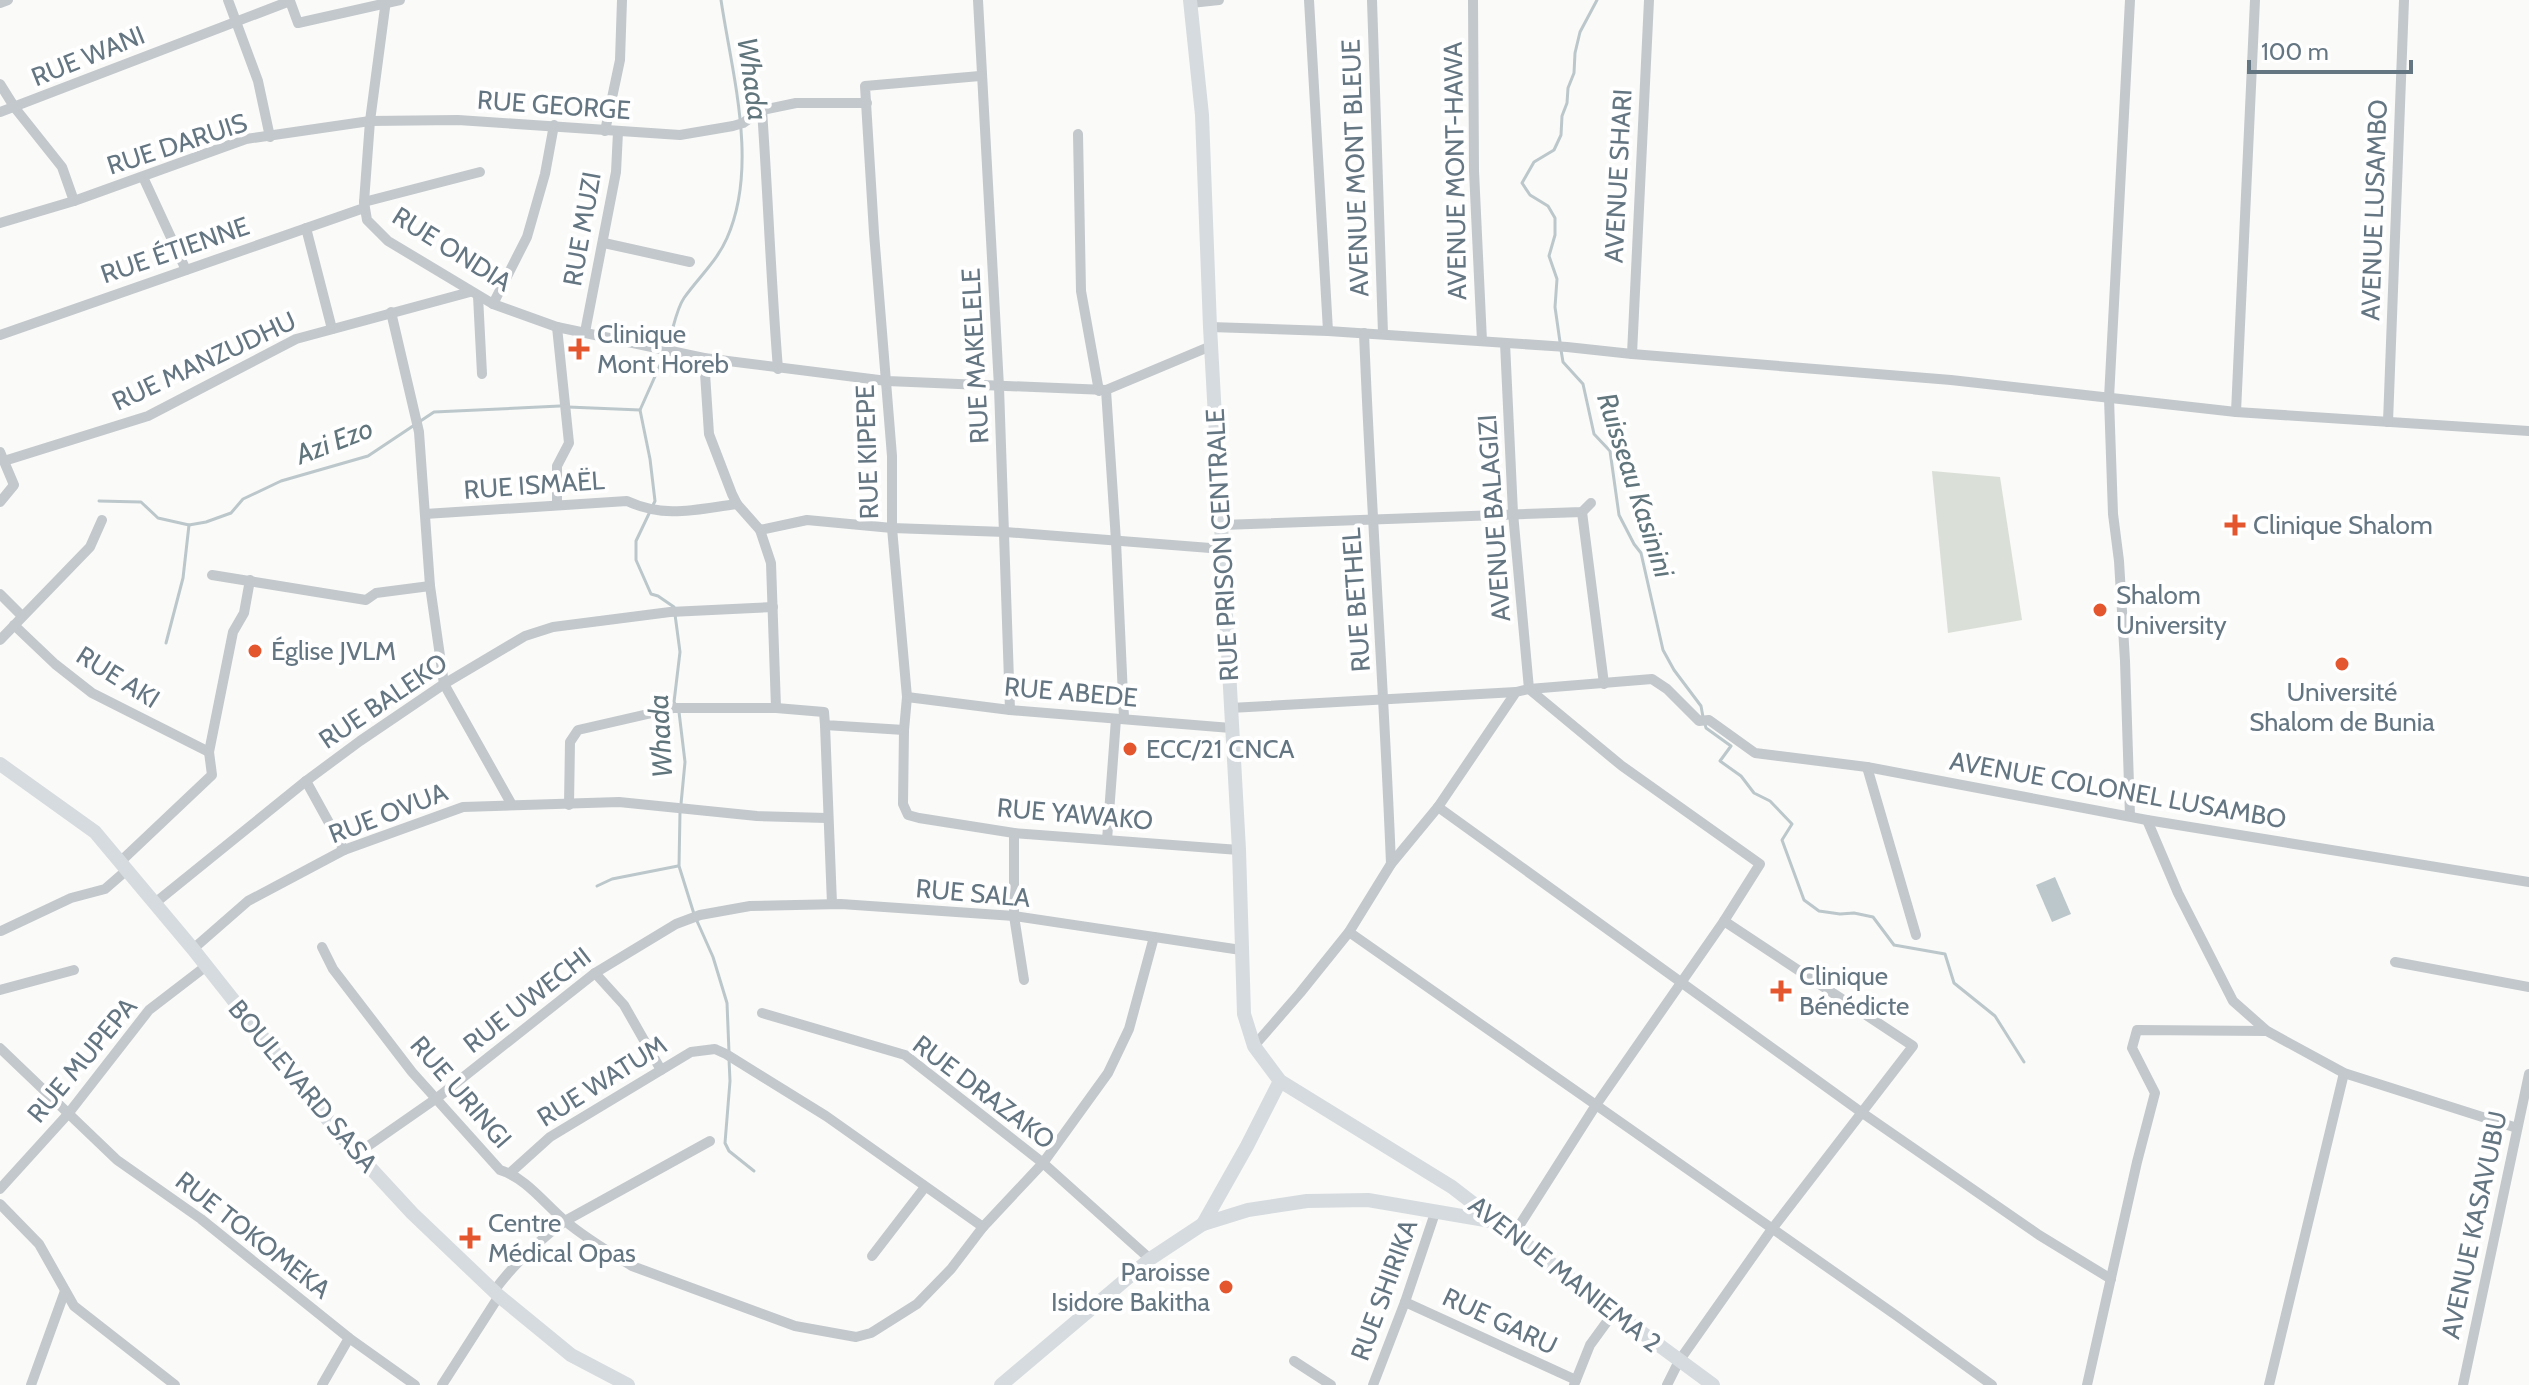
<svg xmlns="http://www.w3.org/2000/svg" width="2529" height="1385" font-family="Cabin,sans-serif">
	<style>
		.green { fill: #dadfd7 }
		.water { fill: #bbc7cb }
		.lines { fill: none; stroke-linecap: round; stroke-linejoin: round }
		.stream { stroke: #bbc7cb; stroke-width: 3 }
		.street { stroke: #c3c8cc; stroke-width: 10 }
		.secondary { stroke: #d6dbdf; stroke-width: 14 }
		.poi-dot { fill: #e4572e; stroke: #fff; stroke-width: 3 }
		.labels { text-anchor: middle; stroke-width: 8; stroke-linejoin: round; paint-order: stroke }
		.street-label { font-size: 26px; fill: #657683; stroke: #fff }
		.poi-label { font-size: 26px; fill: #657683; stroke: #fff; text-anchor: start }
		.water-label { font-size: 28px; font-style: italic; fill: #60757c; stroke: #fff }
	</style>
	<rect width="100%" height="100%" fill="#fafaf8"/>
	<path class="green" d="M1932 471 2000 477 2022 620 1948 633Z"/>
	<path class="water" d="M2055 877 2071 914 2052 922 2036 885Z"/>
	<g class="lines">
		<g class="stream">
			<path d="M670 338C674 325 677 308 684 298 699 277 717 261 727 238 759 166 732 74 721 0"/>
			<path d="M1560 342 1555 307 1557 279 1549 256 1555 235V218L1548 206 1530 195 1522 183 1534 162 1554 150 1561 135 1562 116 1567 103 1568 88 1574 73 1575 53 1580 32 1597 0"/>
			<path d="M1561 350 1563 362 1583 384 1594 434 1610 451 1619 515 1634 544 1641 553 1663 650 1674 670 1701 706 1703 717"/>
			<path d="M665 354 640 410 650 459 655 501 636 541V560L651 594 658 596 674 607 680 652 674 702 676 706"/>
			<path d="M568 407 640 410"/>
			<path d="M419 422 434 412 560 406"/>
			<path d="M99 501 141 502 158 518 189 525 206 522 231 513 243 499 281 481 368 456 413 426"/>
			<path d="M166 643 183 578 189 525"/>
			<path d="M679 712 685 762 681 804"/>
			<path d="M1705 724 1706 728 1731 746 1720 761 1741 776 1754 793 1770 801 1792 824 1782 840 1804 900 1819 911 1840 914 1854 913 1873 917 1894 945 1945 954 1954 983 1995 1016 2024 1062"/>
			<path d="M680 812 679 866 694 914"/>
			<path d="M597 886 612 879 678 866"/>
			<path d="M697 921 713 957 727 1003 729 1052"/>
			<path d="M729 1059 730 1081 725 1143 729 1151 754 1171"/>
		</g>
		<g class="street">
			<path d="M228 0 258 81 270 137"/>
			<path d="M386 0 370 121 364 202 367 220 388 241 493 304 557 327 704 358 887 381 1106 390 1211 346"/>
			<path d="M978 0 999 387 1010 710"/>
			<path d="M1309 0 1328 331"/>
			<path d="M1372 0 1383 334"/>
			<path d="M1473 0 1474 171 1482 341"/>
			<path d="M2130 0 2109 398 2113 514 2119 561 2125 661 2130 816"/>
			<path d="M0 3 8 0"/>
			<path d="M1191 3 1219 0"/>
			<path d="M980 76 865 86 874 233 892 456V528L907 697 904 730 903 804 908 815 919 818 1014 833 1239 850"/>
			<path d="M0 84 15 108 62 167 74 201"/>
			<path d="M762 110C768 196 771 282 778 369"/>
			<path d="M0 112 290 1 298 23 400 0"/>
			<path d="M605 131 620 60 622 0"/>
			<path d="M1078 134 1081 291 1099 391"/>
			<path d="M143 177 186 270"/>
			<path d="M364 202 480 172"/>
			<path d="M0 223 74 201 246 139 370 121 458 120 680 135 733 126 743 123 762 110 796 103H867"/>
			<path d="M306 228 332 329"/>
			<path d="M604 243 690 262"/>
			<path d="M478 296 482 374"/>
			<path d="M493 304 527 237 545 174 554 125"/>
			<path d="M391 312 419 432 430 586 444 684 512 805"/>
			<path d="M557 327 569 443 557 466V505"/>
			<path d="M1210 327 1328 331 1567 347 1632 354 1951 380 2236 412 2529 431"/>
			<path d="M585 332 616 172 618 132"/>
			<path d="M1364 333C1371 510 1384 687 1391 864"/>
			<path d="M0 335 364 208"/>
			<path d="M1505 343 1513 513 1529 689"/>
			<path d="M1632 354 1649 0"/>
			<path d="M704 358 709 434 732 494 737 504 760 530 771 563 776 708"/>
			<path d="M1106 390 1116 541 1124 718"/>
			<path d="M2236 412 2255 0"/>
			<path d="M2388 422 2404 0"/>
			<path d="M0 452 14 485 0 502"/>
			<path d="M4 461 148 416 296 339 470 292"/>
			<path d="M1582 512 1604 684"/>
			<path d="M425 514 627 501C666 519 697 509 737 504"/>
			<path d="M1222 525 1582 512 1591 503"/>
			<path d="M760 530 807 520 892 528 1005 532 1223 549"/>
			<path d="M212 575 366 600 376 593 430 586"/>
			<path d="M0 594 22 616"/>
			<path d="M14 625 55 664 92 693 209 752"/>
			<path d="M0 640 90 547 102 520"/>
			<path d="M1529 689 1622 766 1760 864 1724 921 1596 1105 1897 1316 1992 1385"/>
			<path d="M907 697 1010 710 1231 728"/>
			<path d="M1230 708 1516 692"/>
			<path d="M825 725 832 904"/>
			<path d="M1867 767 1916 935"/>
			<path d="M306 781 344 850"/>
			<path d="M569 805 570 742 578 730 674 708H776L824 712 825 725 904 730"/>
			<path d="M1438 807 1861 1112 2039 1235 2111 1279"/>
			<path d="M2147 820 2178 893 2233 1001 2267 1031 2344 1073 2517 1128"/>
			<path d="M1014 833V916L1024 980"/>
			<path d="M1107 840 1116 719"/>
			<path d="M120 862 212 775 209 752 233 632 244 613 250 580"/>
			<path d="M155 903 306 781 360 741 444 684 525 636 553 627 670 612 773 607"/>
			<path d="M1 931 71 898 105 889 128 869"/>
			<path d="M1349 932 1596 1105 1514 1234"/>
			<path d="M322 947 333 969 412 1072 500 1170C526 1178 543 1202 564 1220 585 1238 609 1252 632 1266L795 1326 856 1337 871 1333 917 1304 951 1269 983 1227 1043 1163 1108 1073 1129 1029 1154 937"/>
			<path d="M193 949 248 901 344 850 463 807 619 802 757 816 827 818"/>
			<path d="M2395 962 2529 987"/>
			<path d="M595 973 624 1005 661 1070"/>
			<path d="M0 990 74 970"/>
			<path d="M762 1013 905 1055 1043 1163 1150 1259"/>
			<path d="M1254 1046 1300 993 1349 932 1391 864 1438 807 1516 692 1529 689 1652 679 1667 689 1699 721 1709 720 1755 753 1867 767 2147 820 2529 882"/>
			<path d="M0 1048 117 1160 201 1219 349 1338 415 1385"/>
			<path d="M358 1153 437 1098 595 973 676 924 700 915 750 906 841 904 1014 916 1241 950"/>
			<path d="M510 1173 550 1137 691 1052 715 1049 726 1054 826 1116 983 1227"/>
			<path d="M0 1189 68 1114 149 1010 205 967"/>
			<path d="M0 1204 39 1244 74 1306 175 1385"/>
			<path d="M872 1256 925 1187"/>
			<path d="M494 1291C514 1264 538 1241 565 1221L710 1141"/>
			<path d="M1405 1302 1576 1380"/>
			<path d="M1294 1361 1331 1385"/>
			<path d="M31 1385 65 1291"/>
			<path d="M322 1385 349 1338"/>
			<path d="M442 1385 499 1296"/>
			<path d="M1373 1385 1405 1302 1436 1210"/>
			<path d="M1574 1385 1590 1345 1614 1312"/>
			<path d="M1667 1385 1679 1361 1772 1229 1913 1046 1724 921"/>
			<path d="M2087 1385 2137 1162 2155 1093 2132 1048 2137 1030 2267 1031"/>
			<path d="M2269 1385 2344 1073"/>
			<path d="M2463 1385 2529 1074"/>
		</g>
		<g class="secondary">
			<path d="M1190 0 1202 115 1210 327 1239 850 1244 1014 1254 1046 1280 1081 1452 1187 1614 1312 1713 1385"/>
			<path d="M0 764 95 832 193 949 340 1135 412 1213 499 1296 571 1355 628 1385"/>
			<path d="M1203 1224 1247 1146 1280 1081"/>
			<path d="M1001 1385 1150 1259 1203 1224 1248 1210 1307 1201 1368 1200 1491 1221"/>
		</g>
	</g>
	<g class="poi-dot">
		<path d="M575 337h8v8h8v8h-8v8h-8v-8h-8v-8h8z"/>
		<path d="M2231 513h8v8h8v8h-8v8h-8v-8h-8v-8h8z"/>
		<circle cx="2100" cy="610" r="8"/>
		<circle cx="255" cy="651" r="8"/>
		<circle cx="2342" cy="664" r="8"/>
		<circle cx="1130" cy="749" r="8"/>
		<path d="M1777 979h8v8h8v8h-8v8h-8v-8h-8v-8h8z"/>
		<path d="M466 1226h8v8h8v8h-8v8h-8v-8h-8v-8h8z"/>
		<circle cx="1226" cy="1287" r="8"/>
	</g>
	<g class="labels">
		<g class="street-label">
			<text transform="translate(88 56) rotate(-22)" y="9">RUE WANI</text>
			<text transform="translate(554 105) rotate(4)" y="9">RUE GEORGE</text>
			<text transform="translate(177 144) rotate(-18)" y="9">RUE DARUIS</text>
			<text transform="translate(1355 168) rotate(-92)" y="9">AVENUE MONT BLEUE</text>
			<text transform="translate(1455 171) rotate(-91)" y="9">AVENUE MONT-HAWA</text>
			<text transform="translate(1618 176) rotate(-87)" y="9">AVENUE SHARI</text>
			<text transform="translate(2374 210) rotate(-88)" y="9">AVENUE LUSAMBO</text>
			<text transform="translate(582 229) rotate(-80)" y="9">RUE MUZI</text>
			<text transform="translate(452 249) rotate(32)" y="9">RUE ONDIA</text>
			<text transform="translate(175 250) rotate(-19)" y="9">RUE ÉTIENNE</text>
			<text transform="translate(975 356) rotate(-93)" y="9">RUE MAKELELE</text>
			<text transform="translate(204 361) rotate(-25)" y="9">RUE MANZUDHU</text>
			<text transform="translate(867 452) rotate(-92)" y="9">RUE KIPEPE</text>
			<text transform="translate(534 485) rotate(-4)" y="9">RUE ISMAËL</text>
			<text transform="translate(1494 518) rotate(-94)" y="9">AVENUE BALAGIZI</text>
			<text transform="translate(1222 545) rotate(-93)" y="9">RUE PRISON CENTRALE</text>
			<text transform="translate(1356 600) rotate(-94)" y="9">RUE BETHEL</text>
			<text transform="translate(118 677) rotate(32)" y="9">RUE AKI</text>
			<text transform="translate(1071 692) rotate(5)" y="9">RUE ABEDE</text>
			<text transform="translate(383 701) rotate(-34)" y="9">RUE BALEKO</text>
			<text transform="translate(2118 790) rotate(10)" y="9">AVENUE COLONEL LUSAMBO</text>
			<text transform="translate(388 813) rotate(-21)" y="9">RUE OVUA</text>
			<text transform="translate(1075 814) rotate(5)" y="9">RUE YAWAKO</text>
			<text transform="translate(973 893) rotate(5)" y="9">RUE SALA</text>
			<text transform="translate(527 1000) rotate(-38)" y="9">RUE UWECHI</text>
			<text transform="translate(82 1060) rotate(-50)" y="9">RUE MUPEPA</text>
			<text transform="translate(602 1081) rotate(-32)" y="9">RUE WATUM</text>
			<text transform="translate(303 1086) rotate(50)" y="9">BOULEVARD SASA</text>
			<text transform="translate(461 1092) rotate(49)" y="9">RUE URINGI</text>
			<text transform="translate(984 1092) rotate(37)" y="9">RUE DRAZAKO</text>
			<text transform="translate(2474 1225) rotate(-78)" y="9">AVENUE KASAVUBU</text>
			<text transform="translate(253 1235) rotate(38)" y="9">RUE TOKOMEKA</text>
			<text transform="translate(1565 1274) rotate(38)" y="9">AVENUE MANIEMA 2</text>
			<text transform="translate(1384 1290) rotate(-70)" y="9">RUE SHIRIKA</text>
			<text transform="translate(1500 1321) rotate(25)" y="9">RUE GARU</text>
		</g>
		<g class="poi-label">
			<text x="597" y="343">Clinique<tspan x="597" dy="30">Mont Horeb</tspan></text>
			<text x="2253" y="534">Clinique Shalom</text>
			<text x="2116" y="604">Shalom<tspan x="2116" dy="30">University</tspan></text>
			<text x="271" y="660">Église JVLM</text>
			<text x="2342" y="701" text-anchor="middle">Université<tspan x="2342" dy="30">Shalom de Bunia</tspan></text>
			<text x="1146" y="758">ECC/21 CNCA</text>
			<text x="1799" y="985">Clinique<tspan x="1799" dy="30">Bénédicte</tspan></text>
			<text x="488" y="1232">Centre<tspan x="488" dy="30">Médical Opas</tspan></text>
			<text x="1210" y="1281" text-anchor="end">Paroisse<tspan x="1210" dy="30">Isidore Bakitha</tspan></text>
		</g>
		<g class="water-label">
			<text transform="translate(753 79) rotate(82)" y="10">Whada</text>
			<text transform="translate(334 441) rotate(-21)" y="10">Azi Ezo</text>
			<text transform="translate(1636 485) rotate(72)" y="10">Ruisseau Kasinini</text>
			<text transform="translate(660 736) rotate(-93)" y="10">Whada</text>
		</g>
	</g>
	<path d="M2249 60v12h162v-12" fill="none" stroke="#657683" stroke-width="4"/>
	<text x="2261" y="60" font-size="24" fill="#657683" stroke="#ffffff" stroke-width="6" paint-order="stroke">100 m</text>
</svg>
